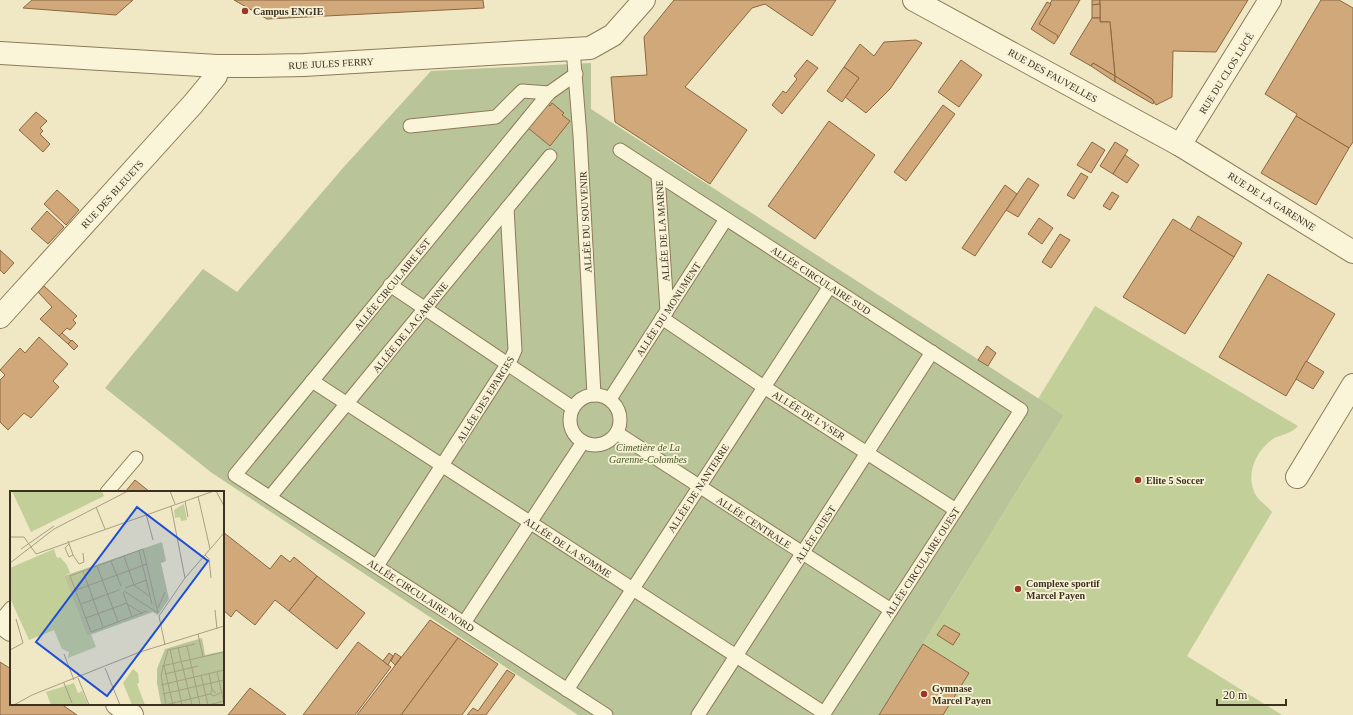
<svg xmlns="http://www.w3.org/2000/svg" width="1353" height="715" font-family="Georgia,serif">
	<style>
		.green { fill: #c2cf99 }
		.cemetery { fill: #b9c498 }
		.building { fill: #d0a87a; stroke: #8c673f }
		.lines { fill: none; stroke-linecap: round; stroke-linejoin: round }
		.service-casing { stroke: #8c7b5a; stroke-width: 15 }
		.minor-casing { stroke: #8c7b5a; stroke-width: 24 }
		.service { stroke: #faf4d9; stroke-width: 13 }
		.minor { stroke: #faf4d9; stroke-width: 22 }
		.poi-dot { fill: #9e3528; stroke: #f7f1d5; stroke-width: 1.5 }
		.labels { text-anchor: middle; stroke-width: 3.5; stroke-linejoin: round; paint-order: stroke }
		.poi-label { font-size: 10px; font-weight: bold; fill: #3c301f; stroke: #f7f1d5; text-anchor: start }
		.street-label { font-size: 10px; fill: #3c301f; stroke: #f7f1d5 }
		.park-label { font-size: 10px; font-style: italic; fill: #465924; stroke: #f7f1d5 }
		.inset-road { fill: none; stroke: #a89e83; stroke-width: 1 }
		.view { fill: #1d4ed8; fill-opacity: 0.15; stroke: #1d4ed8; stroke-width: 2 }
		.inset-edge { fill: none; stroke: #3c301f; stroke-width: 2 }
	</style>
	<rect width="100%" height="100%" fill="#f0e8c5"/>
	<path class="green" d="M1095 306 1298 426C1291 434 1282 434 1273 439 1255 451 1244 477 1257 497 1261 502 1268 507 1272 512L1187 656 1282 715H879L1064 415 1038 399Z"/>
	<path class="cemetery" d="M591 63V109L1064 415 879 715H578L212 473 105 388 203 269 237 292 342 169 431 71Z"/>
	<g class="building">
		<path d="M32 0H133L116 15 23 8Z"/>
		<path d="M234 0H483L484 8 267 19Z"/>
		<path d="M674 0H836L812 36 765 4 752 8 685 87 747 130 710 184 615 122 611 77 647 75 644 37Z"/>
		<path d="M1052 0H1080L1058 38 1039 24Z"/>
		<path d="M1092 0H1100V4L1092 5Z"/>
		<path d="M1100 0H1248L1216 52 1173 51 1172 97 1156 105 1152 99 1115 76 1110 22H1100Z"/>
		<path d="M1321 0H1339L1353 8V142L1349 148 1296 116 1297 114 1265 94Z"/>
		<path d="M1047 2 1051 4 1039 24 1057 35 1058 38 1054 44 1031 29Z"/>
		<path d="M1100 4V18H1092V5Z"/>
		<path d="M1092 18H1100V22H1110L1115 76 1093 63 1091 66 1070 54Z"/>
		<path d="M916 40 922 43 890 89 866 113 845 97 859 78 844 67 860 44 874 56 884 42Z"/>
		<path d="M807 60 818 68 782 114 772 105 783 91 786 93 797 79 794 76Z"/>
		<path d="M961 60 982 75 959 107 938 92Z"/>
		<path d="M1093 63 1115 76V82L1091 66Z"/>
		<path d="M844 67 859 78 842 102 827 91Z"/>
		<path d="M1115 76 1152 99 1154 102 1153 104 1115 82Z"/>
		<path d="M547 103 550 106 552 103 564 113 562 115 570 121 550 146 527 127Z"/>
		<path d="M943 105 955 114 906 181 894 172Z"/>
		<path d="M36 112 47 121 40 128 43 131 40 134 50 144 43 152 19 130Z"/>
		<path d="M1296 116 1349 148 1316 205 1261 173Z"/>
		<path d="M829 121 875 155 815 239 768 206Z"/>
		<path d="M1092 142 1105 150 1091 173 1077 165Z"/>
		<path d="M1115 142 1128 150 1113 174 1100 166Z"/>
		<path d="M1125 155 1139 165 1127 183 1113 174Z"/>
		<path d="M1081 173 1088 177 1074 199 1067 195Z"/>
		<path d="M1028 178 1039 185 1018 217 1006 210Z"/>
		<path d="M1005 185 1017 194 975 256 962 248Z"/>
		<path d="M57 190 79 210 66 225 44 204Z"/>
		<path d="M1112 192 1119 196 1110 210 1103 206Z"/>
		<path d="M47 211 64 227 48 244 31 229Z"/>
		<path d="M1198 216 1242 243 1234 257 1190 230Z"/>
		<path d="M1039 218 1053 228 1042 244 1028 234Z"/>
		<path d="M1173 219 1234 257 1185 334 1123 297Z"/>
		<path d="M1060 234 1070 240 1051 268 1042 262Z"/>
		<path d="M0 250 14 263 4 274 0 270Z"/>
		<path d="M1268 274 1335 314 1286 396 1219 357Z"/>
		<path d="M44 286 77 316 73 320 76 323 70 330 67 328 59 336 40 319 52 307 38 292Z"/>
		<path d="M62 333 71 341 68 344 59 336Z"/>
		<path d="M39 337 68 364 53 381 59 387 31 418 24 413 8 430 0 422V380L5 375 0 370 20 348 25 353Z"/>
		<path d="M72 340 78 346 74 350 68 344Z"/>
		<path d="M987 346 996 353 988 366 978 360Z"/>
		<path d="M1306 361 1324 372 1313 389 1296 379Z"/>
		<path d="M135 480 150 492H125Z"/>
		<path d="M223 532 270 569 281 555 290 562 294 557 317 576 289 611 275 600 255 625 236 610 231 617 223 610Z"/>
		<path d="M317 576 365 613 337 649 289 611Z"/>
		<path d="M430 620 458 638 401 715H357Z"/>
		<path d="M944 625 960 634 953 645 937 635Z"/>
		<path d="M458 638 498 664 462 715H401Z"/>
		<path d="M358 642 391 667 355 715H303Z"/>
		<path d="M923 644 969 673 943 715H879Z"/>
		<path d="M389 653 393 656 388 665 383 661Z"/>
		<path d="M395 653 401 657 395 665 391 661Z"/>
		<path d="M0 662 11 669V704H61L77 715H0Z"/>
		<path d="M507 670 515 675 486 715H467L473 708 478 711Z"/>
		<path d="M250 688 286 715H228Z"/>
	</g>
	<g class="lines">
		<g class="service-casing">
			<g id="service">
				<path d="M573 49 580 136 594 395"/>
				<path d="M576 74 549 93 235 475 606 715"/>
				<path d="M410 126 496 117 522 91 549 93"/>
				<path d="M620 150 1021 410 823 715"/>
				<path d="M658 175 667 311"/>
				<path d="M390 285 573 408"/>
				<path d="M662 318 764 387 956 510"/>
				<path d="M312 381 824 713"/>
				<circle cx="595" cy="420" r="25"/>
				<path d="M610 399 726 219"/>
				<path d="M617 433 891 610"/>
				<path d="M107 492 136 458"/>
				<path d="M270 497 550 156"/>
				<path d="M377 566 512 357 515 350 507 208"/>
				<path d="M0 621 11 608"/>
				<path d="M464 623 583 442"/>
				<path d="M567 690 830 286"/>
				<path d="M698 715 932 352"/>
			</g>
		</g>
		<g class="minor-casing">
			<g id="minor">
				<path d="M914 0 1180 145 1353 252"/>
				<path d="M0 53 217 66H255L304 65 590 48 613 35 644 0"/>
				<path d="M1180 145 1270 0"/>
				<path d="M0 317 193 104 216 76 217 66"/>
				<path d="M1297 477 1353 385"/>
				<path d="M0 622 11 630"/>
				<path d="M117 704 132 715"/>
			</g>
		</g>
		<use href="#service" class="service"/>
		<use href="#minor" class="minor"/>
	</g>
	<g class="poi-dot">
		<circle cx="245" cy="11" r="4"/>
		<circle cx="1138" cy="480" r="4"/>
		<circle cx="1018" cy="589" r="4"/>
		<circle cx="924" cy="694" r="4"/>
	</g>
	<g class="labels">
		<g class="poi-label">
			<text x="253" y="15">Campus ENGIE</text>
			<text x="1146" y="484">Elite 5 Soccer</text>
			<text x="1026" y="587">Complexe sportif<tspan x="1026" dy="12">Marcel Payen</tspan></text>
			<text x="932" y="692">Gymnase<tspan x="932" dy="12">Marcel Payen</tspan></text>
		</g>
		<g class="street-label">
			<text transform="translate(331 63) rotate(-3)" y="4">RUE JULES FERRY</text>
			<text transform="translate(1226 73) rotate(-58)" y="4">RUE DU CLOS LUCÉ</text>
			<text transform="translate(1053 75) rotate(29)" y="4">RUE DES FAUVELLES</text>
			<text transform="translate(112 194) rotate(-48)" y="4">RUE DES BLEUETS</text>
			<text transform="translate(1272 201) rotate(32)" y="4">RUE DE LA GARENNE</text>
			<text transform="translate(585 222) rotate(-93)" y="4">ALLÉE DU SOUVENIR</text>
			<text transform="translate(662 231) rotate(-94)" y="4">ALLÉE DE LA MARNE</text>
			<text transform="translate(821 280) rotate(33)" y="4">ALLÉE CIRCULAIRE SUD</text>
			<text transform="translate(392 284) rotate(-51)" y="4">ALLÉE CIRCULAIRE EST</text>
			<text transform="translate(668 309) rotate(-57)" y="4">ALLÉE DU MONUMENT</text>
			<text transform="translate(410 327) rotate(-51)" y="4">ALLÉE DE LA GARENNE</text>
			<text transform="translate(485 399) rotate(-58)" y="4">ALLÉE DES EPARGES</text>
			<text transform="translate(809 415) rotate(32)" y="4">ALLÉE DE L'YSER</text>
			<text transform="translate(698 488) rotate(-57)" y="4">ALLÉE DE NANTERRE</text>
			<text transform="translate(754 522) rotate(33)" y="4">ALLÉE CENTRALE</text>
			<text transform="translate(815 534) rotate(-57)" y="4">ALLÉE OUEST</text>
			<text transform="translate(568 547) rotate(33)" y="4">ALLÉE DE LA SOMME</text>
			<text transform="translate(922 562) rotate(-57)" y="4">ALLÉE CIRCULAIRE OUEST</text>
			<text transform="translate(421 595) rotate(33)" y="4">ALLÉE CIRCULAIRE NORD</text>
		</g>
		<g class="park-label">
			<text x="648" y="451">Cimetière de La<tspan x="648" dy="12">Garenne-Colombes</tspan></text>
		</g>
	</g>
	<g transform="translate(10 491)">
		<rect width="214" height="214" fill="#f0e8c5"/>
		<path d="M2 0H92L94 5 21 41ZM174 13 177 29 171 30 170 26 165 27 164 19ZM44 58 47 67 50 66 57 74 60 82 54 85 77 145 81 143 86 156 58 167 59 161 52 158 44 139 19 149 0 107V77ZM123 178 128 182 129 192 127 193 135 214H122L113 192ZM64 192 68 202 72 200 78 214H41L36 201Z" fill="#c2cf99"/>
		<path d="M152 51 156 70 151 72 159 108 148 124 143 121 77 145 54 85ZM192 147 195 164 214 160V214H149L151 213 147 192V178L155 158Z" fill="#b9c498"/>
		<path class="inset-road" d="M160 0 165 13M206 0 214 15M188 5 200 58M175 10 178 26M161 15 175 87M86 16 95 38M136 23 143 49M0 46H14L26 63 204 0M58 50 63 64 59 66 55 57 59 53M11 58 44 35M129 60 142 113M63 64 69 73 74 71 73 62M195 64 199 68 201 87M114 65 124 94 139 105M101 70 111 95M0 72 44 38 118 0M87 75 108 131M73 80 93 136M115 97 137 89M66 99 137 73M114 100 148 122M113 101 122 126M71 113 109 99M117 113 132 122M148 117 155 101M205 119 207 138M137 120 81 141 60 85 133 58 148 122M76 127 117 112M188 143 193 166M155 154 149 125 175 87 214 42M177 155 190 214M168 157 182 214M160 158 172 214M0 159 13 152 6 128M54 163 64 189M152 175 214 161M154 175 163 214M95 177 110 214M207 181 214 212M199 182 202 199M155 183 188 175M191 184 198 214M68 187 79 214M54 192 62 212M151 194 214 179M206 202 202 199 200 203 204 205 214 200M153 203 214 189M4 214 22 204 130 161 214 135M155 214 200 203M156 214 151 184 158 159 185 153M198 214 214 210"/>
		<path class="view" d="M127 16 198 70 97 205 26 151Z"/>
		<rect width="214" height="214" class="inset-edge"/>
	</g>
	<path d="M1217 699v6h69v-6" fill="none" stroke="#3c301f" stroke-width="2"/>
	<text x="1223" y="699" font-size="12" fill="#3c301f" stroke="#f7f1d5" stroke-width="3" paint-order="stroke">20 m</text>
</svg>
